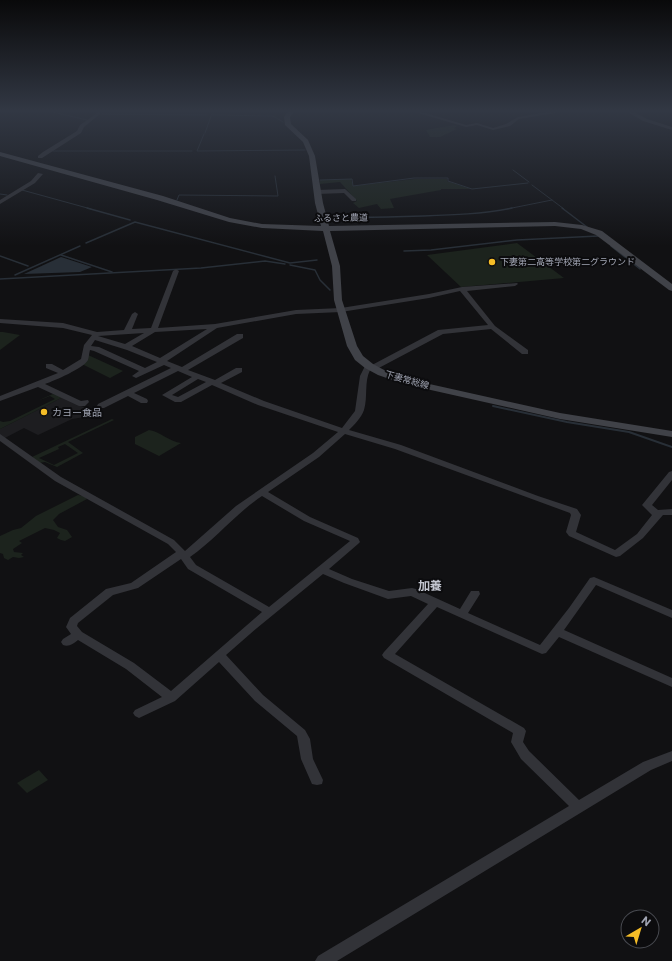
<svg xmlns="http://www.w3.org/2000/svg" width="672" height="961" font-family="Commissioner,'Noto Sans JP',sans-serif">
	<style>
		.built { fill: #1d1d20 }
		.green { fill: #1c231d; fill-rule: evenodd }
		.water { fill: #282f37 }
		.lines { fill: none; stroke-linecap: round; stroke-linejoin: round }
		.stream-far2 { stroke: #282f37; stroke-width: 1 }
		.stream-far1 { stroke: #282f37; stroke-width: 1.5 }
		.stream { stroke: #282f37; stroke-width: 2 }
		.street { fill: #323338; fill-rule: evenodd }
		.secondary { fill: #404248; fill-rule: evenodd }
		.poi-dot { fill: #f5bd27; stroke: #0c0c0e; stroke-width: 1.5 }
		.labels { text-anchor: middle; stroke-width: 4; stroke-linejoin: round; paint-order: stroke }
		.far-street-label { font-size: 9px; fill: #a2a6b4; stroke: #0c0c0e }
		.far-poi-label { font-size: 9px; fill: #a2a6b4; stroke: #0c0c0e; text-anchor: start }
		.poi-label { font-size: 10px; fill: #a2a6b4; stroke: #0c0c0e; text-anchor: start }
		.quarter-label { font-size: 12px; font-weight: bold; fill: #c3c6d0; stroke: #0c0c0e }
	</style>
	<rect width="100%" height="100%" fill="#111113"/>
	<path class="built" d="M63 397 96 413 91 416 72 419 38 435 24 428 3 439 0 437V429Z"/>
	<g class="green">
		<path d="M454 125 457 126 454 128 457 129 440 137H430L426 130Z"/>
		<path d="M351 179 353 186 414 179H447V181L471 189H441V190L390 199 394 208 381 209 377 204 359 208 353 203 357 201 340 182 320 184V180Z"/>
		<path d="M517 243 564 278 461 287 427 255Z"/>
		<path d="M0 332H3L20 335 0 350Z"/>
		<path d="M88 355 123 371 110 378 82 364Z"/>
		<path d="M53 394 63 397 0 429V421L3 422 10 421 55 399 50 396 37 401Z"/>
		<path d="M112 419 114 420 68 442 83 453 57 467 45 462 39 463 32 457ZM65 444 78 453 54 465 39 458 59 449 58 447Z"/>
		<path d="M149 430C161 432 170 442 181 443L159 456 135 444V437Z"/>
		<path d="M78 495 84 496 87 499 59 514 53 520 58 527 67 530 72 537 65 541 61 540 57 538 60 533 54 530 45 528 19 541 22 543 13 549 14 552 23 553 21 555 24 557 19 558 13 557 8 560 4 558 3 554 0 553V536L13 530 21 528 36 516Z"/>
		<path d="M39 770 48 780 27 793 17 783Z"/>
	</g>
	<path class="water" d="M61 257 92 267 80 272 24 274Z"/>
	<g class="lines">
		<g class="stream-far2">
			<path d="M48 111 87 120"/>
			<path d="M102 114 207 115"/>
			<path d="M212 115 273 116 283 122"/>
			<path d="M205 133 213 111"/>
			<path d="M204 134 197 151 305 150"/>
			<path d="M53 151H192"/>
			<path d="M513 170 529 182"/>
			<path d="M320 180 352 179 353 186 414 178H448V181L472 189 528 183"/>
			<path d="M532 185 564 209"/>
			<path d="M22 190 91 209"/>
			<path d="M0 194 7 195"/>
			<path d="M177 200 179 195 278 196 275 176"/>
			<path d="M507 209 552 200"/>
		</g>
		<g class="stream-far1">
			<path d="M87 208 130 220"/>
			<path d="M562 208 587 227"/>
			<path d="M336 217C365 218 394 217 423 216 453 215 482 214 512 208"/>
			<path d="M86 243 135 222 290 263 317 260"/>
			<path d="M611 246 640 269"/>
			<path d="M404 251 431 250 517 240 598 236"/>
			<path d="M61 255 112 272"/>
			<path d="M0 256 28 266"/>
			<path d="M290 265 315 270 320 280 330 290"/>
			<path d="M15 275 80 246"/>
			<path d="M0 279 201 268 265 261 285 264"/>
		</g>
		<path class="stream" d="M493 406 567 422 629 432 672 447"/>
		<g class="street">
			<path d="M95 111H99L100 114 84 127 81 133 42 158H38V156L43 152 77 131 80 125 96 114Z"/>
			<path d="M411 111H419L466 125 477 123 493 128 506 124 518 117 553 111H567L519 119 510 126 493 130 477 125 466 127Z"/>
			<path d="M626 111H632L647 119 672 127V130L643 121Z"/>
			<path d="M38 173 43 174 35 183 0 204V200L31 181Z"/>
			<path d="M345 189 356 199V201H352L344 193 317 194 314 192 317 190Z"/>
			<path d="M176 269 179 271 158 328 215 324 296 310 341 308 429 294 462 287 517 283 518 284 515 286 467 291 495 326 528 350V354H522L491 329 443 334 375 370H370C364 382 368 397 364 410 361 418 355 424 349 430L401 445 538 496 577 509 581 515 576 532 615 550 637 534 652 515 642 505 669 472 672 471V480L652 505 658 510 672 509V515H663L643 538 620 556 616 557 569 536 566 532 571 515 570 513 395 449 345 434 319 457 268 492 310 517 358 538 360 542 358 544 329 569 352 579 389 591 412 588 416 589 460 609 471 591H479L480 594 468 613 540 645 569 608 590 578 594 577 672 610V618L596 585 564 630 672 678V687L559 637 546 653 542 654 437 607 395 654 524 728 526 731 523 742 529 751 579 800 643 762 672 751V761L651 770 337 961H315L318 956 569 806 521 759 511 742 513 733 384 658 382 655 384 652 428 604 411 596 388 599 344 583 323 574 257 628 226 655 263 695 305 730 310 739 313 759 323 780 322 784 317 785 312 784 301 759 297 736 255 701 219 662 175 701 139 718 135 716 133 713 135 710 162 697 126 669 78 640C73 644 69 647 63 645L61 642 63 639 71 634 66 627 70 618 106 589 131 583 176 552 168 544 55 481 0 441V434L61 477 174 540 185 551 236 506 313 453 338 432 258 405 212 385 181 402H175L162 395 192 377 178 371 134 393 147 399 148 401 147 403H141L128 396 104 408H98L97 406 98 404 171 368 164 365 136 378 132 376 139 371 94 351 90 350C89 353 89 357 88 360 84 368 54 381 45 384L81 401 88 400 89 402 85 406H79L38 387 0 401V396L58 373 46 368V364H52L63 370 81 359 84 345 92 335 63 328 0 323V319L63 323 97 332 124 330 132 314 135 312 138 314 132 329 151 328 173 271ZM460 291 488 325 438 330 372 365 366 364 360 376 355 411 342 428 264 401 221 383 242 372V368H236L215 380 188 370 243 338V334H237L182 367 167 361 217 328 296 314 341 312 429 298ZM207 329 160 358 132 346 155 332ZM144 333 125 344 98 336ZM95 340 127 350 157 362 145 368 99 347 91 346ZM198 379 206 382 178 397 172 395ZM262 496 304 521 350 541 269 607 196 565 190 557C216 539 235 514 262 496ZM181 559 188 569 262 612 171 691 134 663 82 632 77 626 78 623 113 595 138 588Z"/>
		</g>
		<path class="secondary" d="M288 111H294L290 117 291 124 308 140 315 156 323 203 329 226 555 222 582 225 602 231 672 284V291L669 290 596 235 581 229 555 226 330 231 340 266 342 300 357 346 363 356 373 364 386 371 407 379 560 413 672 431V437L560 419 404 384 378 375 365 368 355 360 347 346 334 300 332 266 323 231 262 228 229 222 157 200 0 156V152L163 196 230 218 262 224 321 226 315 203 309 156 303 142 285 125 284 117Z"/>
	</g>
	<linearGradient id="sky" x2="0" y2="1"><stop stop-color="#09090a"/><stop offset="0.45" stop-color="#323844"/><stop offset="1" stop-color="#323844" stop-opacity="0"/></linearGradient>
	<rect width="672" height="246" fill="url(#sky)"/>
	<g class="poi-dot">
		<circle cx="492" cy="262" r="4"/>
		<circle cx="44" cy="412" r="4"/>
	</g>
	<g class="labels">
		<g class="far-street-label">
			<text transform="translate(341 218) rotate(-1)" y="3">ふるさと農道</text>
			<text transform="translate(407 380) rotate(16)" y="3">下妻常総線</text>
		</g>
		<g class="far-poi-label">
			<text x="500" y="265">下妻第二高等学校第二グラウンド</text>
		</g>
		<g class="poi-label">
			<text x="52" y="416">カヨー食品</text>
		</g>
		<g class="quarter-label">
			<text x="430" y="590">加養</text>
		</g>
	</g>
	<g transform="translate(640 929) rotate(38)"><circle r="19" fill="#0c0c0e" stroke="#484a50"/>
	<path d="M0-3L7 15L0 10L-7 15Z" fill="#f5bd27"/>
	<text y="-6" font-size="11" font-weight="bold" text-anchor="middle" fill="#a2a6b4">N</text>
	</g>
</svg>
